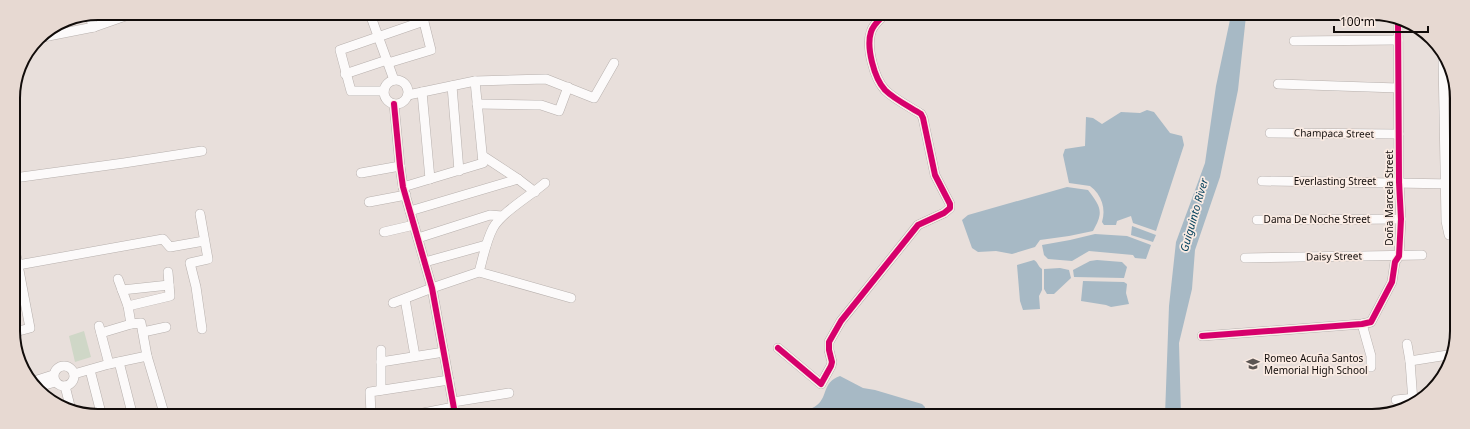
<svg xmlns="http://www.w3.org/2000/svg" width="1470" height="429" font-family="'Noto Sans',sans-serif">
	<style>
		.green { fill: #cfd7c7 }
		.water { fill: #a7b9c5 }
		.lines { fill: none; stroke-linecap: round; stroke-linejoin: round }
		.minor-casing { stroke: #b7b0ad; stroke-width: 10 }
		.minor { stroke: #fcfafa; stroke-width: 9 }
		.cycleway-casing { stroke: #faebe3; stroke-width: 8 }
		.cycleway { stroke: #d6006c; stroke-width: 6 }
		.labels { text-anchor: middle; stroke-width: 3.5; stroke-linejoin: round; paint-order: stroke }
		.street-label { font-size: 10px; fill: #110c0a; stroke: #faebe3 }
		.poi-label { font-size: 10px; fill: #110c0a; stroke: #faebe3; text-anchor: start }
		.water-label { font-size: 11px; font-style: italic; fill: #06425d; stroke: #faebe3 }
		.rim { fill: none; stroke: #110c0a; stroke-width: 2 }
	</style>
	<rect width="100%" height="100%" fill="#e8dfdb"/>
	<path class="green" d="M84 331 91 357 75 362 69 336Z"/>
	<g class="water">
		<path d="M1231 15 1246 16 1238 90 1220 177 1195 250 1192 289 1179 343 1181 415H1165L1169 306 1176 242 1205 163 1216 86Z"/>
		<path d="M1147 110 1154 112 1170 133 1182 136 1184 145 1156 231 1133 223 1131 216 1117 221 1116 225H1104L1102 222C1106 209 1102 195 1090 186L1069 183 1063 155 1065 149 1085 146 1086 117 1093 118 1102 124 1121 112 1140 113Z"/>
		<path d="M1067 187 1088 190C1101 207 1104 212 1093 231L1069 236 1040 240 1035 247 1012 254 996 251 978 252 972 248 962 220 968 215Z"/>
		<path d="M1132 226 1156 235 1153 242 1131 235Z"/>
		<path d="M1095 234 1127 236 1151 245 1146 259 1135 258 1133 255 1089 251 1072 261 1048 259 1044 255 1042 245 1070 240Z"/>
		<path d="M1034 260C1038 262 1038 267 1042 269V290L1039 296 1040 309 1023 310 1020 301 1017 265Z"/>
		<path d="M1097 260 1122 262 1127 267 1124 278 1074 277 1073 270 1090 261Z"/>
		<path d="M1060 268 1069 270 1071 278 1054 294H1047L1044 289V269Z"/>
		<path d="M1083 281 1124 282 1127 284 1126 293 1129 304 1111 307 1106 305 1081 301Z"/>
		<path d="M840 376 863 388 875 390 922 404 925 407 924 415H797C803 410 811 410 817 405 828 397 822 382 840 376Z"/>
	</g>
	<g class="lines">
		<g class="minor-casing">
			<g id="minor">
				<path d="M370 14 394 80"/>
				<path d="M89 15 94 27"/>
				<path d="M38 38 94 27 134 13"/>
				<path d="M1294 41 1398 40"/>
				<path d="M1443 58 1446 221 1449 235"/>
				<path d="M388 63 431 50 422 14"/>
				<path d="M345 74 387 60"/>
				<circle cx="396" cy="92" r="12"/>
				<path d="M1278 84 1398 88"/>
				<path d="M452 86 459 171"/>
				<path d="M384 91H351L340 50 424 21"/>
				<path d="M422 92 430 179"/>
				<path d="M408 95 475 81 546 79 594 98 614 63"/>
				<path d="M394 104 400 166 403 187 432 288 455 414"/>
				<path d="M477 104 535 105H541L559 111 568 87"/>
				<path d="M1270 133 1399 134"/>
				<path d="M483 156 518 179 535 192"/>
				<path d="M361 173 400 166"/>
				<path d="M14 178 124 163 202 151"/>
				<path d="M1262 181 1455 184"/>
				<path d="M403 187 483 163 475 81"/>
				<path d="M369 202 406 195"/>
				<path d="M410 211 518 179"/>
				<path d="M200 214 208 259 190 263 196 287 202 329"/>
				<path d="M1257 220 1401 219"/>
				<path d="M384 232 414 225"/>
				<path d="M418 238 490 215 502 216"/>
				<path d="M14 245 18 265 163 239 170 247 204 241"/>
				<path d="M1245 258 1422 255"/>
				<path d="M425 262 486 245"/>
				<path d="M479 272C483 258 486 241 493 228 502 212 530 196 545 183"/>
				<path d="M118 279 128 306 131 324"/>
				<path d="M122 290 169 285"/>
				<path d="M405 299 415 356"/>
				<path d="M393 303 432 288 479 272 571 298"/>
				<path d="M128 306 170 296 168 272"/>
				<path d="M1362 324 1371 356V367"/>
				<path d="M99 326 109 364"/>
				<path d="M15 332 30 328 18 265"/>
				<path d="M143 332 166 327"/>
				<path d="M101 333 131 324 141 323 147 356 164 413"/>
				<path d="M1202 336 1362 324 1371 322 1392 282 1395 262 1399 256 1401 219 1399 182 1398 18"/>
				<path d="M1407 344 1410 361 1413 402"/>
				<path d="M778 348 821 384 831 366 832 362 829 350V342L841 321 918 225 944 213 950 208V204L935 175 923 118 921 114C910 107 894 99 885 90 874 78 866 47 871 32 873 25 879 20 884 15"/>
				<path d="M1410 361 1454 354"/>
				<path d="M119 362 132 413"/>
				<path d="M381 362 444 352"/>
				<circle cx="64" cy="376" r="10"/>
				<path d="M90 370 101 413"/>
				<path d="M74 374 109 364 147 356"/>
				<path d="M31 382 53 375"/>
				<path d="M65 386 71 410"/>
				<path d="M35 388 55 382"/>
				<path d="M381 390V350"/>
				<path d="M1396 400 1425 397"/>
				<path d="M453 402 509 393"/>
				<path d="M371 414 370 392 449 380"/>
				<path d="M418 414 454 407"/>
			</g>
		</g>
		<use href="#minor" class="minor"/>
		<g class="cycleway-casing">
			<g id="cycleway">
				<path d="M394 104 400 166 403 187 432 288 455 414"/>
				<path d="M1202 336 1362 324 1371 322 1392 282 1395 262 1399 256 1401 219 1399 182 1398 18"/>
				<path d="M778 348 821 384 831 366 832 362 829 350V342L841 321 918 225 944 213 950 208V204L935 175 923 118 921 114C910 107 894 99 885 90 874 78 866 47 871 32 873 25 879 20 884 15"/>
			</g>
		</g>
		<use href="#cycleway" class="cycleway"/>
	</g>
	<defs>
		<g id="school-bare" transform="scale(1.08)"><path d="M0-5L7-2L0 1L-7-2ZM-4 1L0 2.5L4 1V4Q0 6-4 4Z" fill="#5c5653" stroke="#faebe3" stroke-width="2.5" paint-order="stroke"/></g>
	</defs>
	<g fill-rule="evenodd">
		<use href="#school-bare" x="1253" y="364"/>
	</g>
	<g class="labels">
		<g class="street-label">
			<text transform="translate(1334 133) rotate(1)" y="4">Champaca Street</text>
			<text x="1335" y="185">Everlasting Street</text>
			<text transform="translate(1389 198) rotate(-90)" y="4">Doña Marcela Street</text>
			<text x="1317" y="223">Dama De Noche Street</text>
			<text transform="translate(1334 256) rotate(-1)" y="4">Daisy Street</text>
		</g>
		<g class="poi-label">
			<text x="1264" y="362">Romeo Acuña Santos<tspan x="1264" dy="12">Memorial High School</tspan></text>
		</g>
		<g class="water-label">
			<text transform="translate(1194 215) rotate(-74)" y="4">Guiguinto River</text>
		</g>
	</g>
	<path d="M0 0H1470V429H0ZM98 20H1372A78 78 0 0 1 1450 98V331A78 78 0 0 1 1372 409H98A78 78 0 0 1 20 331V98A78 78 0 0 1 98 20Z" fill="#e7d9d2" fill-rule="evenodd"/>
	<path class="rim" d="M98 20H1372A78 78 0 0 1 1450 98V331A78 78 0 0 1 1372 409H98A78 78 0 0 1 20 331V98A78 78 0 0 1 98 20Z"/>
	<path d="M1334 26v6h94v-6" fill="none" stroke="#110c0a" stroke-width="2"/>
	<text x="1340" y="26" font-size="12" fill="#110c0a" stroke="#faebe3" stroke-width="3" paint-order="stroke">100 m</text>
</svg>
